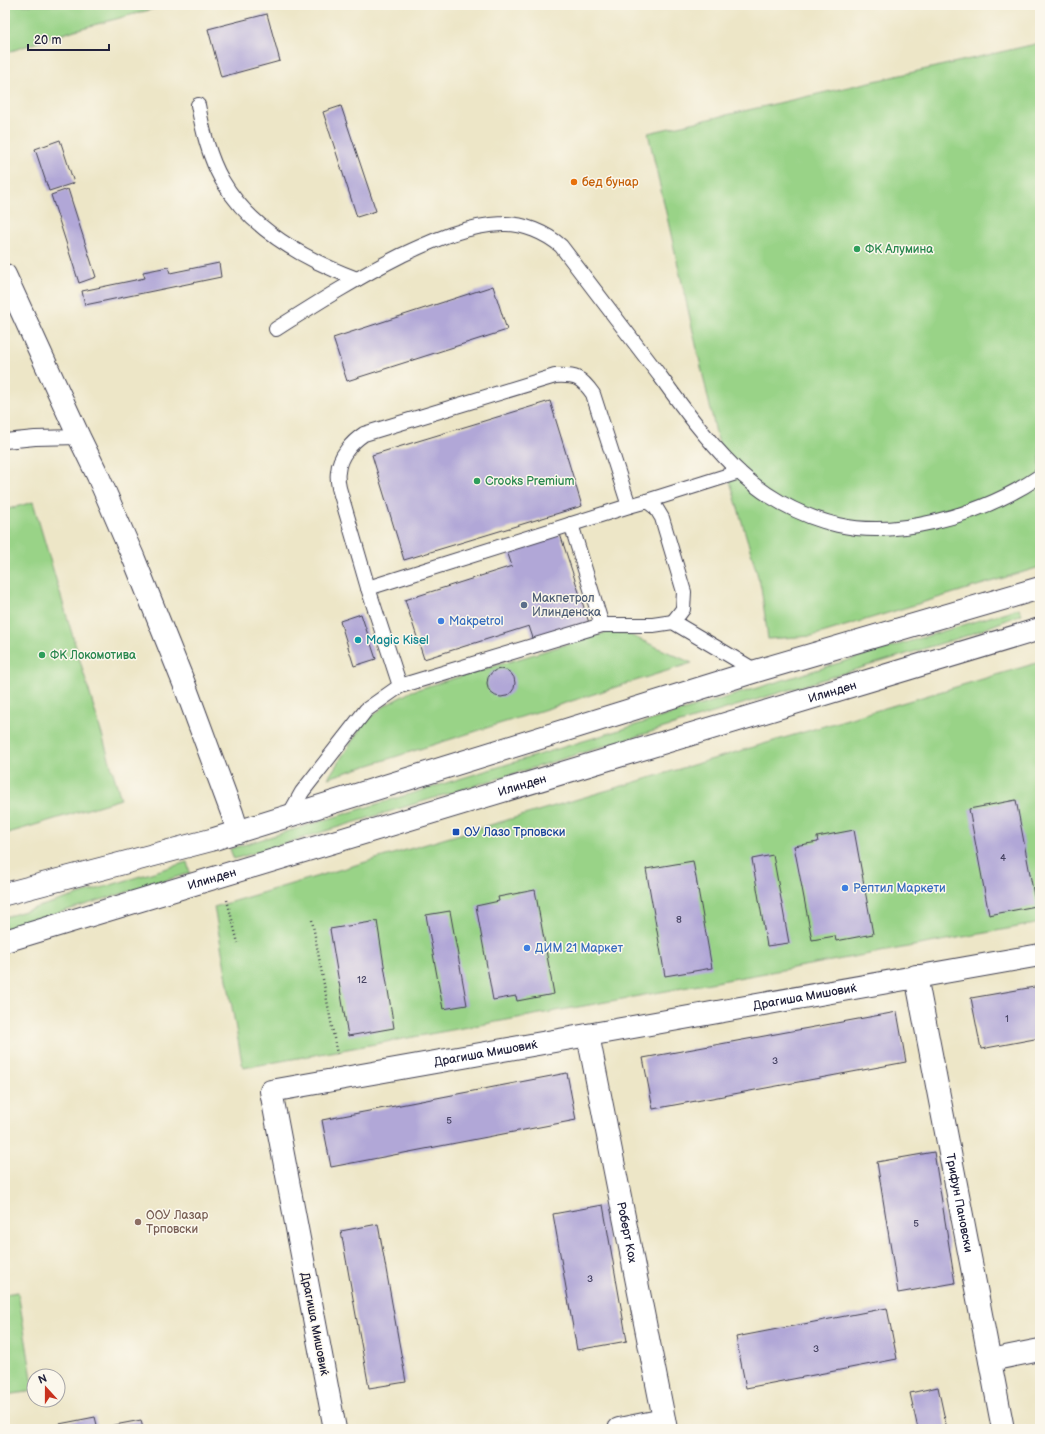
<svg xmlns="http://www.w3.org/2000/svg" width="1045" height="1434" font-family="'Balsamiq Sans',sans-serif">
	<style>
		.green { fill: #99d387; stroke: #5e7a61 }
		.building { fill: #b1a7d7 }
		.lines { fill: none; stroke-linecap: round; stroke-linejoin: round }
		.lane-casing { stroke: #403f50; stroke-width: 16 }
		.street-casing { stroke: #403f50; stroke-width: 24 }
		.secondary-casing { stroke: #403f50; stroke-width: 24 }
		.path { stroke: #403f50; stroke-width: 2.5; stroke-dasharray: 1 3; stroke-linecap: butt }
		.lane { stroke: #fff; stroke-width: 14 }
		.street { stroke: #fff; stroke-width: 22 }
		.secondary { stroke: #fff; stroke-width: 22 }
		.food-dot { fill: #e8710a; stroke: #fbf7ec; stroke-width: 1.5 }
		.leisure-dot { fill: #2e9e5b; stroke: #fbf7ec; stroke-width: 1.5 }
		.service-dot { fill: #5c6f8a; stroke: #fbf7ec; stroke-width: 1.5 }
		.shop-dot { fill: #3f7fe0; stroke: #fbf7ec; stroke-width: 1.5 }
		.culture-dot { fill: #0f9aa8; stroke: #fbf7ec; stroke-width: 1.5 }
		.transit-dot { fill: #1a4fb4; stroke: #fbf7ec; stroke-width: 1.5 }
		.education-dot { fill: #8d6e63; stroke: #fbf7ec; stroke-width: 1.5 }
		.labels { text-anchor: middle; stroke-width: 3; stroke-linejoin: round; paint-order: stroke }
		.number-label { font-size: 10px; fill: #464362 }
		.food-label { font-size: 12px; fill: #c56008; stroke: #fbf7ec; text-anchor: start }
		.leisure-label { font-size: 12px; fill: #27864d; stroke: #fbf7ec; text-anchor: start }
		.service-label { font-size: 12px; fill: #4e5e75; stroke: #fbf7ec; text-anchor: start }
		.shop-label { font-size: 12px; fill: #366cbe; stroke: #fbf7ec; text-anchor: start }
		.culture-label { font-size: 12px; fill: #0d838f; stroke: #fbf7ec; text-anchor: start }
		.street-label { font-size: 12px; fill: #22223b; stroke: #fbf7ec }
		.transit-label { font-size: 12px; fill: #164399; stroke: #fbf7ec; text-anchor: start }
		.education-label { font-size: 12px; fill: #785e54; stroke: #fbf7ec; text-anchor: start }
	</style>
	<rect width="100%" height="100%" fill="#fbf7ec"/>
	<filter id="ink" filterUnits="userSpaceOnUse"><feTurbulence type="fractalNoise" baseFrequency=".025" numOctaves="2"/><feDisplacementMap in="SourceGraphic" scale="8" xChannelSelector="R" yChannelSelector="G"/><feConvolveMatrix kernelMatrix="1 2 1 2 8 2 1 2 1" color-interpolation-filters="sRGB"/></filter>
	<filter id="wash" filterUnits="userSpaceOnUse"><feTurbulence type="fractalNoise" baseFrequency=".012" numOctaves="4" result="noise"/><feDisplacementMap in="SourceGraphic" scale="16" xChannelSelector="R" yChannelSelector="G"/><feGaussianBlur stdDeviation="0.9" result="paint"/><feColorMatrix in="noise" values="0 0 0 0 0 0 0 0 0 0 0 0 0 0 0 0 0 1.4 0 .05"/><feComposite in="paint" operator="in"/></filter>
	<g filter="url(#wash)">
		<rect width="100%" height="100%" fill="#ede6c7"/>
		<g class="green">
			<path d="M5 5H168L75 30 5 53Z"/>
			<path d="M1040 43V567L812 636 768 639 761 587 716 433 648 133Z"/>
			<path d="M33 502 121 799 5 834V510Z"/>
			<path d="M1019 608 1022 614 969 635 234 859 230 849Z"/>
			<path d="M611 631 630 635 692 663 328 778 364 723 386 705 412 691Z"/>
			<path d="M1040 662V923L243 1068 214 907Z"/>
			<path d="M187 862 190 873 5 929V917Z"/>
			<path d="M18 1292 34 1391 5 1395V1294Z"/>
		</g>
		<g id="blocks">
			<g class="building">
				<path d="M267 14 280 61 221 77 208 29Z"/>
				<path d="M341 106 376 211 357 217 323 112Z"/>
				<path d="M60 140 74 183 49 191 35 149Z"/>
				<path d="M68 189 96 277 79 283 51 195Z"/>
				<path d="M219 263 221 277 85 305 82 291 145 278 143 272 168 267 170 273Z"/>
				<path d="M493 286 507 330 347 381 333 338Z"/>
				<path d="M550 401 582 506 404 560 372 455Z"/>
				<path d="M560 534 590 626 535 644 529 626 424 659 405 600 512 566 507 551Z"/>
				<path d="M361 614 376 659 354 666 340 621Z"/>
				<circle cx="501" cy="683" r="14"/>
				<path d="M1016 800 1036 906 989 915 969 809Z"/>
				<path d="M854 830 873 934 836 941 835 936 812 940 794 846 818 842 817 837Z"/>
				<path d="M773 855 789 943 767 946 752 859Z"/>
				<path d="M693 861 712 968 665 976 646 869Z"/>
				<path d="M535 890 554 994 517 1001 516 996 493 1000 476 906 499 901 498 897Z"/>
				<path d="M450 911 467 1005 443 1009 426 915Z"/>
				<path d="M377 921 394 1028 348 1036 330 929Z"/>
				<path d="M1040 986V1038L981 1049 971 998Z"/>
				<path d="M897 1012 906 1062 653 1109 643 1058Z"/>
				<path d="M567 1073 576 1120 331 1167 322 1120Z"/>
				<path d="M934 1152 955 1283 898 1293 877 1162Z"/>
				<path d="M603 1205 627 1341 577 1350 553 1214Z"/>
				<path d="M378 1224 406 1382 369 1388 341 1231Z"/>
				<path d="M887 1308 897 1359 746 1388 736 1337Z"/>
				<path d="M938 1387 947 1429H918L910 1393Z"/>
				<path d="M95 1417 98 1429H39V1428Z"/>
				<path d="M141 1420 143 1429H99V1428Z"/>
			</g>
		</g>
	</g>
	<g filter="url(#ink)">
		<use href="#blocks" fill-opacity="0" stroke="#403f50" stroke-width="1"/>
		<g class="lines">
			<g class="lane-casing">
				<g id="lane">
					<path d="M198 105C203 131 209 157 222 180 250 229 306 260 357 279"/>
					<path d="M276 329C317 303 358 277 402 255 434 240 467 225 503 224 523 223 546 233 561 246 594 290 627 333 660 376 683 408 706 439 734 467 762 495 799 516 838 525 869 532 903 529 933 522 971 513 1008 498 1040 476"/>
					<path d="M5 441 35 438 79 437"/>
					<path d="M647 501 739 472"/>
					<path d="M571 524 602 625"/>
					<path d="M368 588 629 506"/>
					<path d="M400 686 368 588 339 488C338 483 337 477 338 472 339 456 352 442 364 434L555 376C576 375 581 377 593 394L629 506 647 501 656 508 662 518 684 592 683 609 673 622"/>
					<path d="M288 817 302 792 366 710 400 686 602 625H653L673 622 756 671"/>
				</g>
			</g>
			<g class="street-casing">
				<g id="street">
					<path d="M5 275 79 437 98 476 134 559 185 686 232 813 238 832"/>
					<path id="s1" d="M916 976 1003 1429"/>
					<path id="s2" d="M588 1035 666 1429"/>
					<path d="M990 1360 1040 1350"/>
					<path id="s3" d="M335 1429 271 1091 1040 955"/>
					<path d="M619 1429 664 1420"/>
				</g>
			</g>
			<g class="secondary-casing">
				<g id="secondary">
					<path d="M5 894 211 840 756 671 1040 588"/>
					<path id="s4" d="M5 941 1040 629"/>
				</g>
			</g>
			<g class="path">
				<path d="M227 900 238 943"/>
				<path d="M312 920 337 1054"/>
			</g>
			<use href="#lane" class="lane"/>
			<use href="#street" class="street"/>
			<use href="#secondary" class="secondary"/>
		</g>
	</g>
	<circle class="food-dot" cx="574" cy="182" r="4"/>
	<g class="leisure-dot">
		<circle cx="857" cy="249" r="4"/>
		<circle cx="477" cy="481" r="4"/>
		<circle cx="42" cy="655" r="4"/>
	</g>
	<circle class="service-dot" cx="524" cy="605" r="4"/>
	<g class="shop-dot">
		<circle cx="441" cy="621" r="4"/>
		<circle cx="845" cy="888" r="4"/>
		<circle cx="527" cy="948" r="4"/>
	</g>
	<circle class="culture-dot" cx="358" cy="640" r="4"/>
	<rect class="transit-dot" x="452" y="828" width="8" height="8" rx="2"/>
	<circle class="education-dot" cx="138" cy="1222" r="4"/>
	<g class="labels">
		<g class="number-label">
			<text x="1003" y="861">4</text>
			<text x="679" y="923">8</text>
			<text x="362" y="983">12</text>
			<text x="1007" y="1022">1</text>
			<text x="775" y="1064">3</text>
			<text x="449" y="1124">5</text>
			<text x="916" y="1227">5</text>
			<text x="590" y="1282">3</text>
			<text x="816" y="1352">3</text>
		</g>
		<g class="food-label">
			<text x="582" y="186">бед бунар</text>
		</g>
		<g class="leisure-label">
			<text x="865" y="253">ФК Алумина</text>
			<text x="485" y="485">Crooks Premium</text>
			<text x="50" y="659">ФК Локомотива</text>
		</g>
		<g class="service-label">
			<text x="532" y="602">Макпетрол<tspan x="532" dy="14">Илинденска</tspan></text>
		</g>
		<g class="shop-label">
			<text x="449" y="625">Makpetrol</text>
			<text x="853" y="892">Рептил Маркети</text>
			<text x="535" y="952">ДИМ 21 Маркет</text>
		</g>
		<g class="culture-label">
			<text x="366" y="644">Magic Kisel</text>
		</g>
		<g class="street-label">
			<text dy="4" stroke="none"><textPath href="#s4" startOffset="864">Илинден</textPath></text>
			<text dy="4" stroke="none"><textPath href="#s4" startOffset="540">Илинден</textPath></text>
			<text dy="4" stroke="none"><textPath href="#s4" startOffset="216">Илинден</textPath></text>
			<text dy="4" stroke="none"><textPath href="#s3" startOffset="886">Драгиша Мишовиќ</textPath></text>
			<text dy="4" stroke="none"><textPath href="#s3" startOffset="562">Драгиша Мишовиќ</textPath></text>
			<text dy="4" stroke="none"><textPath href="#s1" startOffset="231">Трифун Пановски</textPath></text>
			<text dy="4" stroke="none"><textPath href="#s2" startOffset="201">Роберт Кох</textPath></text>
			<text transform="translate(315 1324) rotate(79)" y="4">Драгиша Мишовиќ</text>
		</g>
		<g class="transit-label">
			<text x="464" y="836">ОУ Лазо Трповски</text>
		</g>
		<g class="education-label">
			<text x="146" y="1219">ООУ Лазар<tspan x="146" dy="14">Трповски</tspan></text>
		</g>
	</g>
	<rect width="1045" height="1434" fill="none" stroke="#fbf7ec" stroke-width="20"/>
	<g transform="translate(46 1388) rotate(339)"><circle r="19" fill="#fbf7ec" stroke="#a4a2a5"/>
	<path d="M0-3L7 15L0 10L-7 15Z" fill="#c8321e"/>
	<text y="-6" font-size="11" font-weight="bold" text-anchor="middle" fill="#22223b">N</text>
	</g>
	<path d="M28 44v6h81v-6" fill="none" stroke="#22223b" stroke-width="2"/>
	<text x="34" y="44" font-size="12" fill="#22223b" stroke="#fbf7ec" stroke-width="3" paint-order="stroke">20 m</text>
</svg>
